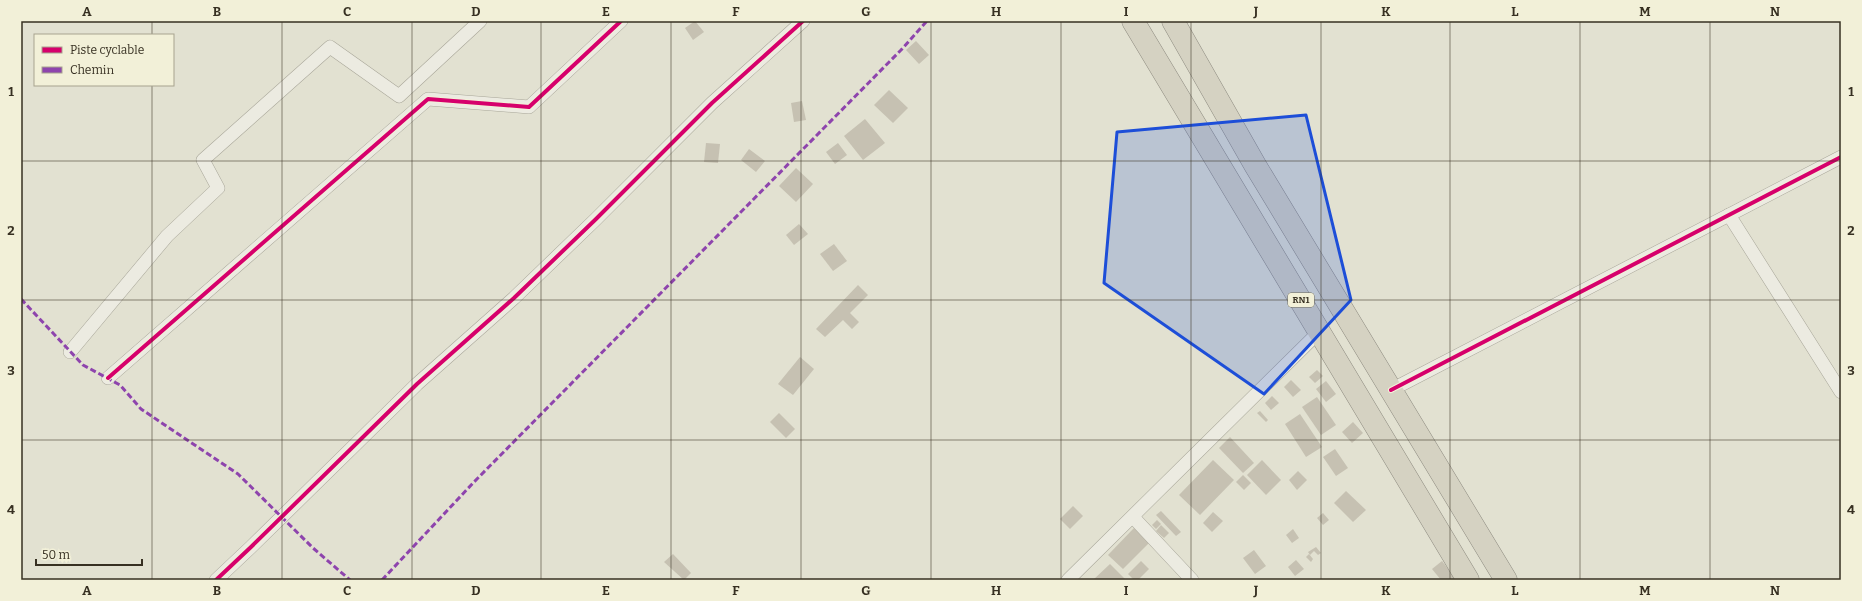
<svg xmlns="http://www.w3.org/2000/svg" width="1862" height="601" font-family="Bitter,serif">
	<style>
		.building { fill: #c6c1b2 }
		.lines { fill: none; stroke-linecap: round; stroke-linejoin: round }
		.street-casing { stroke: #a8a699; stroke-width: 14 }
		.highway-casing { stroke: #8e8b80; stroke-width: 23 }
		.street { stroke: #ecebe1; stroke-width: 13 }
		.highway { stroke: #d5d2c2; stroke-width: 22 }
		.quiet { stroke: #8e44ad; stroke-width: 3; stroke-dasharray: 6 3; stroke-linecap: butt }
		.cycleway-casing { stroke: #f2f0d8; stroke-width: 6 }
		.cycleway { stroke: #d6006c; stroke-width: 4 }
		.marked { fill: #1d4ed8; fill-opacity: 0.2; stroke: #1d4ed8; stroke-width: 3; stroke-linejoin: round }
		.grid { fill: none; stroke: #373022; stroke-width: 1; stroke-opacity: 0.55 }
		.labels { text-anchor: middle; stroke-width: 3; stroke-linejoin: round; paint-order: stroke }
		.shield { fill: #f2f0d8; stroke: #6f6a59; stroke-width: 1 }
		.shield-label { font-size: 9px; font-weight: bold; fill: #373022 }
		.neatline { fill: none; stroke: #373022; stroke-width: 1.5 }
		.grid-label { font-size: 13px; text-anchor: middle; font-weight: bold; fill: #373022 }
	</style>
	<rect width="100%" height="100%" fill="#e2e1d1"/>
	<g class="building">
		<path d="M695 21 704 32 693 40 685 28Z"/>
		<path d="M916 41 929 55 919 64 906 50Z"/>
		<path d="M889 90 908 108 893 123 874 105Z"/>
		<path d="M802 101 806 120 794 122 791 103Z"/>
		<path d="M865 119 885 143 863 160 844 136Z"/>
		<path d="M706 143 720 144 718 163 704 162Z"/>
		<path d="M838 143 847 155 835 164 826 152Z"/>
		<path d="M749 149 765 161 756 172 741 160Z"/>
		<path d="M796 168 813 184 796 202 779 186Z"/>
		<path d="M799 224 808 234 794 245 786 235Z"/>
		<path d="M834 244 847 261 833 271 820 254Z"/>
		<path d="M858 285 868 295 850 313 859 322 852 329 843 320 825 337 816 329Z"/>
		<path d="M800 357 814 369 793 395 778 384Z"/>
		<path d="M1317 370 1323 376 1315 383 1309 377Z"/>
		<path d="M1291 380 1301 390 1293 397 1284 387Z"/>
		<path d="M1326 381 1336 394 1326 402 1316 389Z"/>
		<path d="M1272 396 1279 403 1271 410 1265 403Z"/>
		<path d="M1317 397 1336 425 1321 435 1302 407Z"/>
		<path d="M1260 411 1268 420 1266 422 1257 413Z"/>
		<path d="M779 413 795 429 786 438 770 422Z"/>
		<path d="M1300 414 1322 447 1306 457 1285 424Z"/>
		<path d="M1353 422 1363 433 1352 443 1342 432Z"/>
		<path d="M1230 437 1254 463 1243 473 1219 448Z"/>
		<path d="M1335 449 1348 468 1336 476 1323 457Z"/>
		<path d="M1213 460 1234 480 1200 515 1179 495Z"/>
		<path d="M1262 460 1281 480 1266 495 1247 475Z"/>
		<path d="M1298 471 1307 480 1297 490 1289 480Z"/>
		<path d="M1243 475 1251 483 1244 490 1236 482Z"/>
		<path d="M1346 491 1366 510 1353 522 1334 503Z"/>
		<path d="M1073 506 1083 516 1070 529 1060 519Z"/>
		<path d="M1161 511 1181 532 1176 536 1156 515Z"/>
		<path d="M1213 512 1223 521 1212 532 1203 523Z"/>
		<path d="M1323 513 1329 520 1323 525 1317 518Z"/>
		<path d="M1157 520 1161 524 1156 529 1152 525Z"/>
		<path d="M1161 525 1169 533 1164 538 1156 531Z"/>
		<path d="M1134 528 1149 543 1123 569 1108 555Z"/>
		<path d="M1293 529 1299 538 1292 543 1286 535Z"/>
		<path d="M1316 547 1321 553 1318 555 1314 551 1310 555 1308 552Z"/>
		<path d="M1254 550 1266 566 1255 574 1243 558Z"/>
		<path d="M673 554 691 573 684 580 664 562Z"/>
		<path d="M1309 554 1313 559 1311 562 1306 557Z"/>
		<path d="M1296 560 1304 569 1295 576 1288 567Z"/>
		<path d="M1141 561 1149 569 1138 580H1134L1128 574Z"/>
		<path d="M1442 561 1455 578 1453 580H1441L1432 569Z"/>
		<path d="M1110 564 1126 580H1093Z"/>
	</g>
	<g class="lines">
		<g class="street-casing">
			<g id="street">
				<path d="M1729 215 1841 392"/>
				<path d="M70 352 167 236 218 188 203 160 330 47 399 96 480 21"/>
				<path d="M108 378 428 99 529 107 621 21"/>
				<path d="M1391 390 1841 157"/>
				<path d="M1133 517 1192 580"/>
				<path d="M216 580 251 547 417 384 514 298 596 219 712 103 803 21"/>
				<path d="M1068 580 1320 331"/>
			</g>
		</g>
		<g class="highway-casing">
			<g id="highway">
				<path d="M1133 21 1468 580"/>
				<path d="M1173 21 1255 165 1506 580"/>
			</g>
		</g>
		<use href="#street" class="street"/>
		<use href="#highway" class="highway"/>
		<g class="quiet">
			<path d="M21 299 83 365 120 385 141 409 238 474 313 548 350 580"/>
			<path d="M382 580 474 482 901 50 927 21"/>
		</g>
		<g class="cycleway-casing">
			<g id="cycleway">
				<path d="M108 378 428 99 529 107 621 21"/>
				<path d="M1391 390 1841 157"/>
				<path d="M216 580 251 547 417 384 514 298 596 219 712 103 803 21"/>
			</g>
		</g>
		<use href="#cycleway" class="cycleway"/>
	</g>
	<path class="marked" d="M1306 115 1351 300 1264 394 1104 283 1117 132Z"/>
	<path class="grid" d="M152 21V35M282 21V580M412 21V580M541 21V580M671 21V580M801 21V580M931 21V580M1061 21V580M1191 21V580M1321 21V580M1450 21V580M1580 21V580M1710 21V580M152 85V580M21 161H1841M21 300H1841M21 440H1841"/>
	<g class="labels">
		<rect class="shield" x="1288" y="293" width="26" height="14" rx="3"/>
		<g class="shield-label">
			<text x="1301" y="303">RN1</text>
		</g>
	</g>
	<rect width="1862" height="601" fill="none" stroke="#f2f0d8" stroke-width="44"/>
	<rect x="34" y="34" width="140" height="52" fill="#f2f0d8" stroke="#a7a38f"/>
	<rect x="42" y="47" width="20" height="6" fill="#d6006c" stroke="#a7a38f"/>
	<text x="70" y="54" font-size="12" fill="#373022">Piste cyclable</text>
	<rect x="42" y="67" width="20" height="6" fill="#8e44ad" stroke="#a7a38f"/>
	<text x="70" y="74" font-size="12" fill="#373022">Chemin</text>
	<path d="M36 559v6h106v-6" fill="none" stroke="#373022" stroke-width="2"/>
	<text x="42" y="559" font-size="12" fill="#373022" stroke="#f2f0d8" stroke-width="3" paint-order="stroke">50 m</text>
	<rect x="22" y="22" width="1818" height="557" class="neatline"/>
	<g class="grid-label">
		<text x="87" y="16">A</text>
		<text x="217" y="16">B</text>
		<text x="347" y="16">C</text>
		<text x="476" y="16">D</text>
		<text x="606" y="16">E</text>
		<text x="736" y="16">F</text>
		<text x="866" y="16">G</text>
		<text x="996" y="16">H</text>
		<text x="1126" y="16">I</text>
		<text x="1256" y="16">J</text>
		<text x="1386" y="16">K</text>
		<text x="1515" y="16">L</text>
		<text x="1645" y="16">M</text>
		<text x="1775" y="16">N</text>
		<text x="11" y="96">1</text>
		<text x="1851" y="96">1</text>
		<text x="11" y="235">2</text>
		<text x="1851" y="235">2</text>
		<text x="11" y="375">3</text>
		<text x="1851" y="375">3</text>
		<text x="11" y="514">4</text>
		<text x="1851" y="514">4</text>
		<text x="87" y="595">A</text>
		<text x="217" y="595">B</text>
		<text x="347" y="595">C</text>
		<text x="476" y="595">D</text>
		<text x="606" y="595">E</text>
		<text x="736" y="595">F</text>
		<text x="866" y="595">G</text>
		<text x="996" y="595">H</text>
		<text x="1126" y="595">I</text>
		<text x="1256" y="595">J</text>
		<text x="1386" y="595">K</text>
		<text x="1515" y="595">L</text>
		<text x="1645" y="595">M</text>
		<text x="1775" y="595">N</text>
	</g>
</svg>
